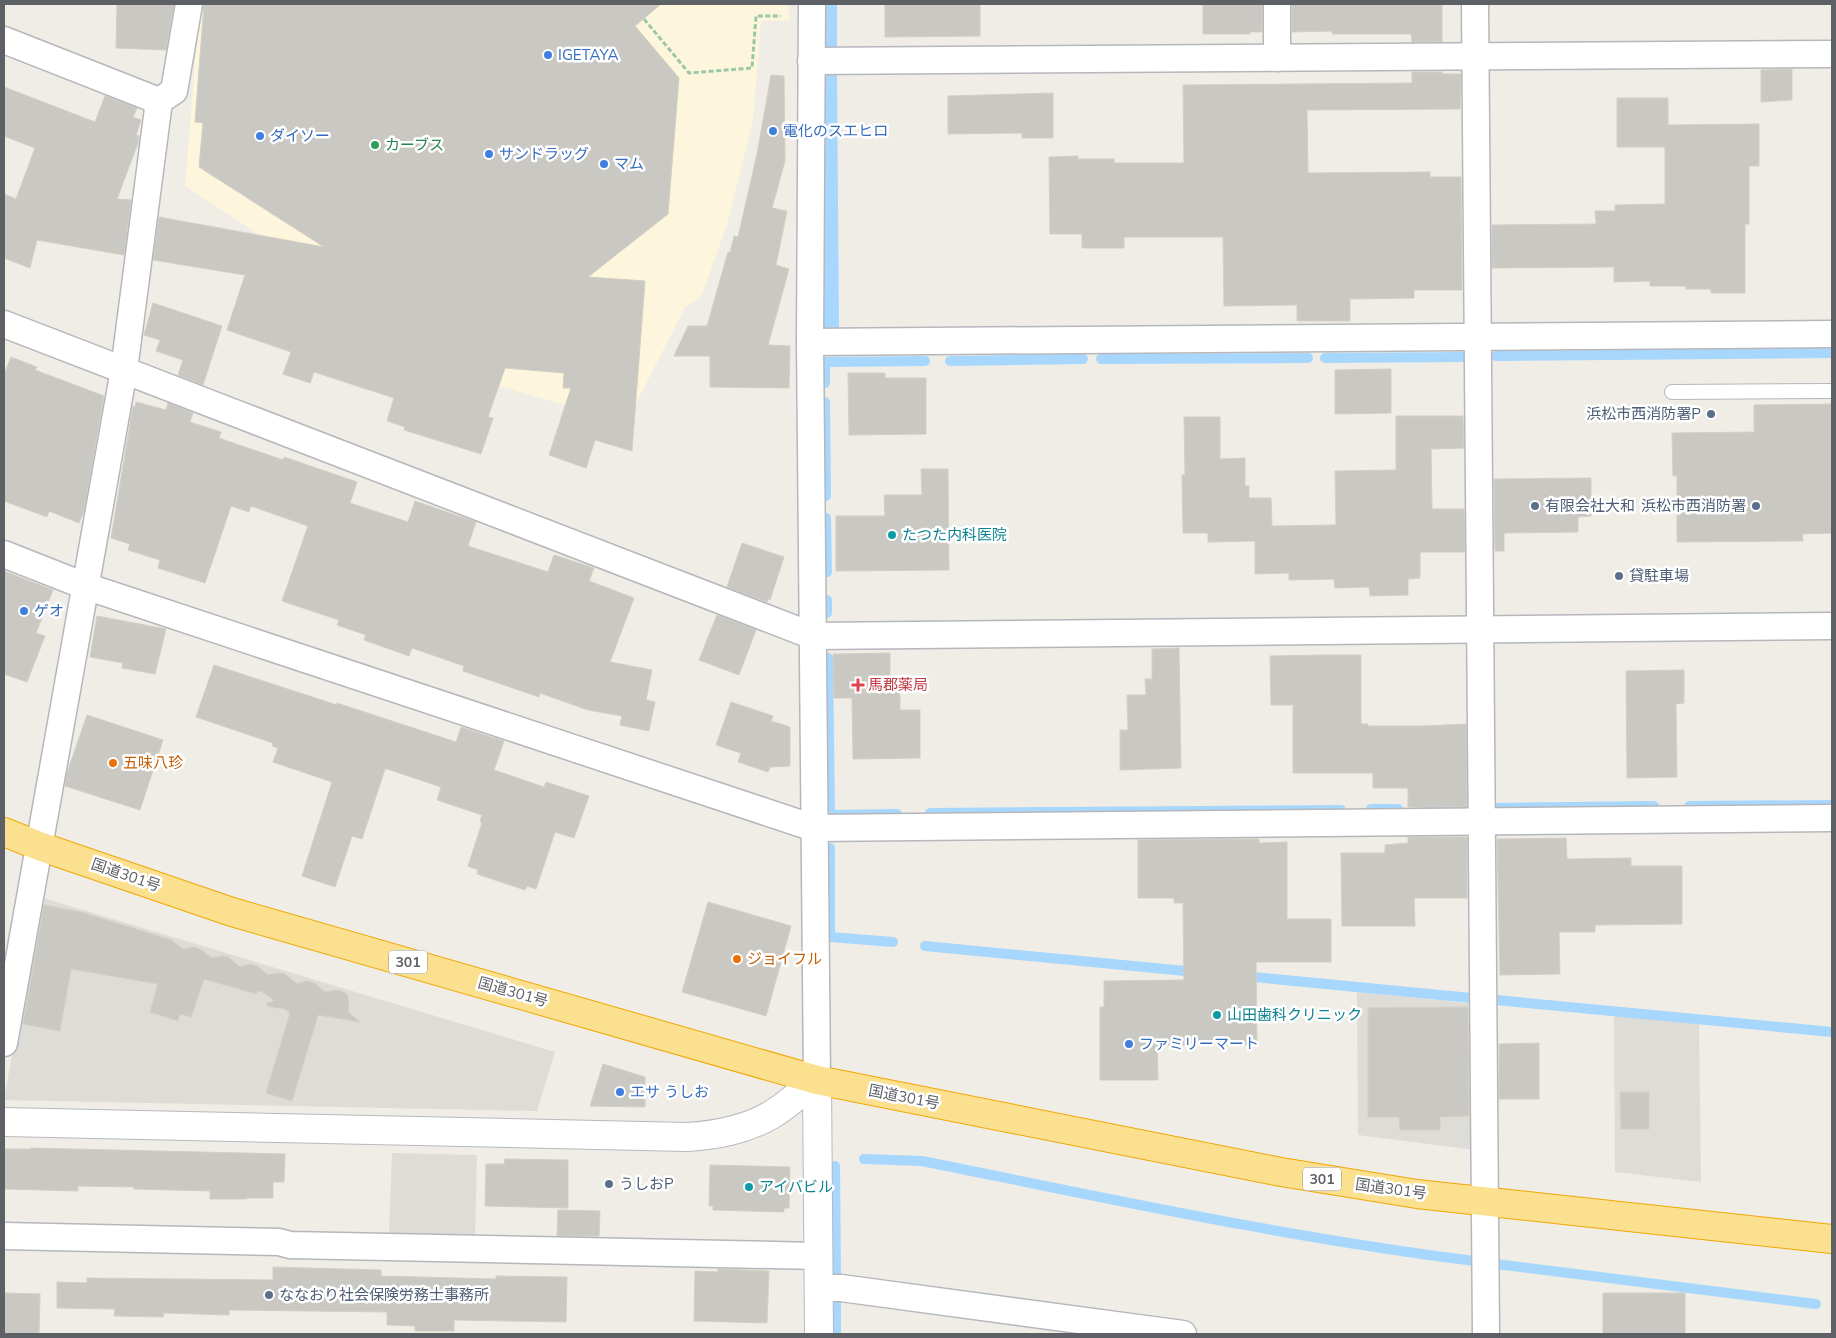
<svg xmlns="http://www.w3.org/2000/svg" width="1836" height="1338" font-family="Mulish,'Noto Sans JP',sans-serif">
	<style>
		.commercial { fill: #fdf6dc }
		.industrial { fill: #dedcd7 }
		.water { fill: #a7d7fd }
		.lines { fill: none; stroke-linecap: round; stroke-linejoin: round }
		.stream { stroke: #a7d7fd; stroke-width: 10 }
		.building { fill: #cac8c2; stroke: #d4cfc3 }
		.lane-casing { stroke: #b5b7bc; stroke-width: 16 }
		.street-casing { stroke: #b5b7bc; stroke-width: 29 }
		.secondary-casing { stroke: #b6b9bf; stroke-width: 30 }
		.highway-casing { stroke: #f0a704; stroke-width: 30 }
		.path { stroke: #9bc7a8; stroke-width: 3; stroke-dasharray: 5 2.5; stroke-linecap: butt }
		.lane { stroke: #fff; stroke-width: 14 }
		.street { stroke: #fff; stroke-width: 26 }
		.secondary { stroke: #fff; stroke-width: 28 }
		.highway { stroke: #fbe090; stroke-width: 28 }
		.shop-dot { fill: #3f7fe0; stroke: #fff; stroke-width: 2 }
		.leisure-dot { fill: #2e9e5b; stroke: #fff; stroke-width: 2 }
		.service-dot { fill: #5c6f8a; stroke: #fff; stroke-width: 2 }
		.culture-dot { fill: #0f9aa8; stroke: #fff; stroke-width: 2 }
		.health-dot { fill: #e0444e; stroke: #fff; stroke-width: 2 }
		.food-dot { fill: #e8710a; stroke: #fff; stroke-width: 2 }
		.labels { text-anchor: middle; stroke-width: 5; stroke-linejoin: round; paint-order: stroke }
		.shield { fill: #fff; stroke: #8e9093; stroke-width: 1 }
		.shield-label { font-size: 14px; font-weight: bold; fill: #5d6165 }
		.shop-label { font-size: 15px; fill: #366cbe; stroke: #fff; text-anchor: start }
		.leisure-label { font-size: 15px; fill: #27864d; stroke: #fff; text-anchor: start }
		.service-label { font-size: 15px; fill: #4e5e75; stroke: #fff; text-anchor: start }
		.culture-label { font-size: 15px; fill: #0d838f; stroke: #fff; text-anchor: start }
		.health-label { font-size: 15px; fill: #be3a42; stroke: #fff; text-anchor: start }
		.food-label { font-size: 15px; fill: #c56008; stroke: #fff; text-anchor: start }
		.street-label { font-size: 15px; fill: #5d6165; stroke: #fff }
	</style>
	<rect width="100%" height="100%" fill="#efede5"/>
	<path class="commercial" d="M200 4H789V20L761 21 753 121 727 225 701 297 685 307 626 423 482 381 185 186Z"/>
	<g class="industrial">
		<path d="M40 897 555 1052 537 1111 4 1100Z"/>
		<path d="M1357 992 1474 1004 1475 1150 1358 1135Z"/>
		<path d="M1614 1014 1699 1022 1701 1182 1615 1172Z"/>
		<path d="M392 1153 477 1155 475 1239 389 1237Z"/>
	</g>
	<g class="water">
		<path d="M821 4H837V51H822Z"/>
		<path d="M822 71H837L839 329H824Z"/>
	</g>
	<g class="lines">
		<g class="stream">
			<path d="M1496 356 1832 353"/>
			<path d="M1325 358 1464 357"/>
			<path d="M1101 359 1308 358"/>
			<path d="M950 361 1083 359"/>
			<path d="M825 383V362L925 361"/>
			<path d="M825 402 826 496"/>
			<path d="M826 518 827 572"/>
			<path d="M827 600V613"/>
			<path d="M828 658 830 816"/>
			<path d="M1689 806 1832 805"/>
			<path d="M1423 808H1469"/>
			<path d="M1494 808 1654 806"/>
			<path d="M1371 809H1398"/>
			<path d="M930 813 1341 810"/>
			<path d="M830 815 897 814"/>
			<path d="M830 848V937L893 942"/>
			<path d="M925 946 1196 972"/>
			<path d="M1243 976 1471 998"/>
			<path d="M1496 1000 1832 1032"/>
			<path d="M864 1159 922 1161C1106 1198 1289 1238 1475 1261"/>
			<path d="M835 1166 836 1277"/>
			<path d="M1496 1264 1816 1304"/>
			<path d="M836 1297V1334"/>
		</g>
	</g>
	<g class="building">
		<path d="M117 4H174L166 50 116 48Z"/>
		<path d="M204 4H661L635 26 679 78 668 214 588 277 645 281 632 451 595 440 586 468 549 455 571 388H563L564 373 505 368 488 417 493 418 481 454 404 430 405 427 387 421 394 398 314 372 310 383 283 374 291 352 227 330 245 275 153 260 159 217 324 247 199 167 203 123 195 122Z"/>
		<path d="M885 4H980V36L885 37Z"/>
		<path d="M1203 4H1262V32H1250V34H1203Z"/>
		<path d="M1292 4H1442V42H1412L1411 34H1332V31L1292 32Z"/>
		<path d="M1792 69V100L1761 102V70Z"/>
		<path d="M1412 72H1442V74H1461L1460 109 1307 110 1308 173 1430 172V177H1461L1462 290H1414V298L1350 299V321H1297V305L1224 306 1223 237H1124V248H1082V234H1050L1049 157 1078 156V159H1114V163H1184L1183 85 1412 83Z"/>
		<path d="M771 75 784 76 785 161 772 208 787 211 776 265 789 269 768 345 790 346 789 388 710 387V356H674L688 326H707L728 252 730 253 734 236 738 237 757 154Z"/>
		<path d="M4 87 95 122 105 96 137 108 133 117 141 120 136 135 139 136 138 143 117 199 131 200 124 255 37 240 30 268 4 258V194L16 199 35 148 4 136Z"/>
		<path d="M1053 93V138H1022V133L948 134V96Z"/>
		<path d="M1617 98H1668V125L1759 124V166H1749V224H1745V293H1711V289H1686V286H1650V281L1614 282V267L1492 268V225L1596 224 1595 211H1615V205L1665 204V147H1617Z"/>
		<path d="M153 303 222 326 203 385 178 375 183 360 156 351 160 340 144 335Z"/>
		<path d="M11 357 37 367 35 370 104 396 84 511 79 523 49 511 47 517 4 501V375Z"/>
		<path d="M1391 369V413L1335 414V370Z"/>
		<path d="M848 373H885V378H926V434L849 435Z"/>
		<path d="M136 402 166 410 168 403 193 413 190 422 221 432 219 438 283 460 284 457 357 482 350 503 408 522 415 501 476 522 468 546 548 572 554 555 594 568 589 581 634 598 610 662 652 670 646 700 655 702 649 731 620 725 622 716 588 710 540 693 539 697 463 671 464 666 412 648 409 656 364 640 366 635 337 625 339 620 282 601 308 526 251 506 249 512 231 506 205 583 158 568 160 560 128 550 130 544 111 538 133 406 135 407Z"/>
		<path d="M1832 404V533L1802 534 1803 541 1677 542V476H1673L1672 433 1754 432V405Z"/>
		<path d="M1396 416H1463L1464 448 1431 449 1432 509H1464L1465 552H1420V578L1408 579V595L1370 596 1369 587 1335 588 1334 579 1289 580V573L1255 574V541L1208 542V533H1183L1182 475H1185L1184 417H1220V459L1245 458V486H1249V498H1271L1272 526 1336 525 1335 471 1396 470Z"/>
		<path d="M921 469H948L949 570 836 571V516H885L884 495H922Z"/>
		<path d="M1591 478V516L1578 517V532L1504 533V551H1495L1494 479Z"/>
		<path d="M742 543 784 557 770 600 768 599 767 602 727 587Z"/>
		<path d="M4 571 53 590 36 633 45 636 27 682 4 674Z"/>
		<path d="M717 615 756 630 739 675 699 660Z"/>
		<path d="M97 616 166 629 155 674 122 668 123 663 90 657Z"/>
		<path d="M1179 648 1181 768 1120 770V730H1128L1127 695H1146L1145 679H1152V649Z"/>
		<path d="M890 653V690H900V710H920V758L853 759 852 698H834L833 654Z"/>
		<path d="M1324 655H1361V724H1368V726H1423L1466 724 1467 807H1408V788H1373V773H1293V705H1271L1270 656Z"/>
		<path d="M214 665 337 705V703L456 742 461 727 504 741 494 770 544 787 546 782 589 796 574 838 555 832 536 889 527 886 525 890 477 874 478 870 468 866 482 823 480 822 482 815 437 800 441 787 387 769H385L362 839 352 836 335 887 302 876 332 782 273 762 278 748 272 746 273 743 196 717Z"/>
		<path d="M1684 670V703L1676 704 1677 777 1627 778 1626 671Z"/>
		<path d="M731 702 773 716 771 721 790 727V766L770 767 768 772 738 762 741 753 716 745Z"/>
		<path d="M87 715 163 740 140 810 65 786 67 773Z"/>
		<path d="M1408 837H1467V898H1414L1415 926H1342L1341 853H1385V845L1408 843Z"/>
		<path d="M1566 838 1567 859 1631 858V866H1682V924L1595 925V932H1559L1560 974 1500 975 1497 839Z"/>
		<path d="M1231 839H1259V843L1287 842V919H1331V962H1256L1257 1045H1157L1158 1080H1100V1007H1104V981L1184 980 1183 903H1174V898H1138V840Z"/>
		<path d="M708 902 791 926 766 1016 682 992Z"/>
		<path d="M44 905 81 912 152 934 171 940 183 949 194 947 200 949 212 958 222 956 228 957 240 967 250 964 257 966 268 975 279 973 285 974 297 984 307 981 314 983 325 992 336 990 342 991 347 995 349 1001 348 1012 360 1022 318 1015 292 1101 266 1093 290 1013 285 1009 267 1006V1003L275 1001 261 991 256 992 257 994 204 979 191 1017 180 1014 178 1021 150 1012 158 984 71 969 60 1031 23 1024Z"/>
		<path d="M1468 1007 1469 1116 1440 1117V1130H1400L1399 1117H1368V1008Z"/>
		<path d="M1539 1043V1099H1499V1044Z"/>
		<path d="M603 1064 645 1077V1107L590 1106Z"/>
		<path d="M1620 1092H1649V1129H1621Z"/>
		<path d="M31 1148 285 1154 284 1182H273V1198H247V1199H210V1191L134 1189V1187L78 1186V1191L4 1189V1149H31Z"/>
		<path d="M505 1159 568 1160V1208L485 1206 486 1164H504Z"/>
		<path d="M710 1165 790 1167 789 1208H784V1212L713 1210V1206H709Z"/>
		<path d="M558 1210 600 1211 599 1236H557Z"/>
		<path d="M273 1267 381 1270V1276L496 1279V1276L567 1277 566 1322 454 1320V1331H415V1326L387 1325V1312L229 1310V1315L164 1313 163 1317 114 1316 115 1309 57 1308V1282L87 1283V1278L273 1280Z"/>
		<path d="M718 1269 769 1271 767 1323 694 1321 695 1271 718 1272Z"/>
		<path d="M4 1293 40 1294 39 1334H4Z"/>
		<rect x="1603" y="1293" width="82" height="41"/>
	</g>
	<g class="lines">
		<g class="lane-casing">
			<path id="lane" d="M1672 392 1832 391"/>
		</g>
		<g class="street-casing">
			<g id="street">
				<path d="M812 4 810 342 817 1080"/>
				<path d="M1277 4V58"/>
				<path d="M1475 4 1486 1334"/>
				<path d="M4 40 159 101"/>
				<path d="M811 61 1832 54"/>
				<path d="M4 324 813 636 1832 626"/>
				<path d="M810 342 1832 334"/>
				<path d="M4 554 85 586 814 828 1832 818"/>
				<path d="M4 1043 124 370 159 101 174 91 189 4"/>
				<path d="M4 1236 279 1242 290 1245 818 1256"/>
				<path d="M819 1288H841L1183 1334"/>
			</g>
		</g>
		<g class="secondary-casing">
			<g id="secondary">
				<path d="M817 1080 819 1334"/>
				<path d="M4 1122 687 1137C717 1135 745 1130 771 1115 788 1105 802 1091 817 1080"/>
			</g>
		</g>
		<g class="highway-casing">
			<path id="highway" d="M4 832 39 846 232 912 817 1080 1281 1172 1417 1194 1832 1239"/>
		</g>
		<path class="path" d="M644 19 689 73 752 68 756 16H781"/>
		<use href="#lane" class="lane"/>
		<use href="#street" class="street"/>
		<use href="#secondary" class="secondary"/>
		<use href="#highway" class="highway"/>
	</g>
	<g class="shop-dot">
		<circle cx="548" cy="55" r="5"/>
		<circle cx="773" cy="131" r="5"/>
		<circle cx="260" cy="136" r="5"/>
		<circle cx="489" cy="154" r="5"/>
		<circle cx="604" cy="164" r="5"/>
		<circle cx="24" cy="611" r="5"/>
		<circle cx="1129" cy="1044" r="5"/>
		<circle cx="620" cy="1092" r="5"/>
	</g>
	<circle class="leisure-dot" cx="375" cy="145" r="5"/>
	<g class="service-dot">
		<circle cx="1711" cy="414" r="5"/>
		<circle cx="1535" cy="506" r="5"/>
		<circle cx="1756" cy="506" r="5"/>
		<circle cx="1619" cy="576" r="5"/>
		<circle cx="609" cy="1184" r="5"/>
		<circle cx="269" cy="1295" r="5"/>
	</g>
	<g class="culture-dot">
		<circle cx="892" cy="535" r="5"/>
		<circle cx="1217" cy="1015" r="5"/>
		<circle cx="749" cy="1187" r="5"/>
	</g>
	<path class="health-dot" d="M855.5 677.5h5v5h5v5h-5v5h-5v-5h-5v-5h5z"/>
	<g class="food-dot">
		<circle cx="113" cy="763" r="5"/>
		<circle cx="737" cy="959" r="5"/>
	</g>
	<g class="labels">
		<g class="shield">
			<rect x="389" y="950.5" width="38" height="23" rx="4"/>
			<rect x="1303" y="1167.5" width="38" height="23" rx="4"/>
		</g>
		<g class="shield-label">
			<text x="408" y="967">301</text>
			<text x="1322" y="1184">301</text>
		</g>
		<g class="shop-label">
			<text x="558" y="60">IGETAYA</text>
			<text x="783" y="136">電化のスエヒロ</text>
			<text x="270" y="141">ダイソー</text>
			<text x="499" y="159">サンドラッグ</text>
			<text x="614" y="169">マム</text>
			<text x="34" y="616">ゲオ</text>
			<text x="1139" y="1049">ファミリーマート</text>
			<text x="630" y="1097">エサ うしお</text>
		</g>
		<g class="leisure-label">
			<text x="385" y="150">カーブス</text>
		</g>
		<g class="service-label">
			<text x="1701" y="419" text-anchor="end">浜松市西消防署P</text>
			<text x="1545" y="511">有限会社大和</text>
			<text x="1746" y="511" text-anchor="end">浜松市西消防署</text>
			<text x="1629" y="581">貸駐車場</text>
			<text x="619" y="1189">うしおP</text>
			<text x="279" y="1300">ななおり社会保険労務士事務所</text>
		</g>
		<g class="culture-label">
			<text x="902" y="540">たつた内科医院</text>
			<text x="1227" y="1020">山田歯科クリニック</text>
			<text x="759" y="1192">アイバビル</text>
		</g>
		<g class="health-label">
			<text x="868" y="690">馬郡薬局</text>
		</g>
		<g class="food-label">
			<text x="123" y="768">五味八珍</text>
			<text x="747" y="964">ジョイフル</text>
		</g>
		<g class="street-label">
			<text transform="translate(126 875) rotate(19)" y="5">国道301号</text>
			<text transform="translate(513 992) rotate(16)" y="5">国道301号</text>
			<text transform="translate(904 1097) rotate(11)" y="5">国道301号</text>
			<text transform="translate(1391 1189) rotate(8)" y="5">国道301号</text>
		</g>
	</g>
	<rect width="1836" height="1338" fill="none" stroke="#5d6165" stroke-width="10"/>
</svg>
